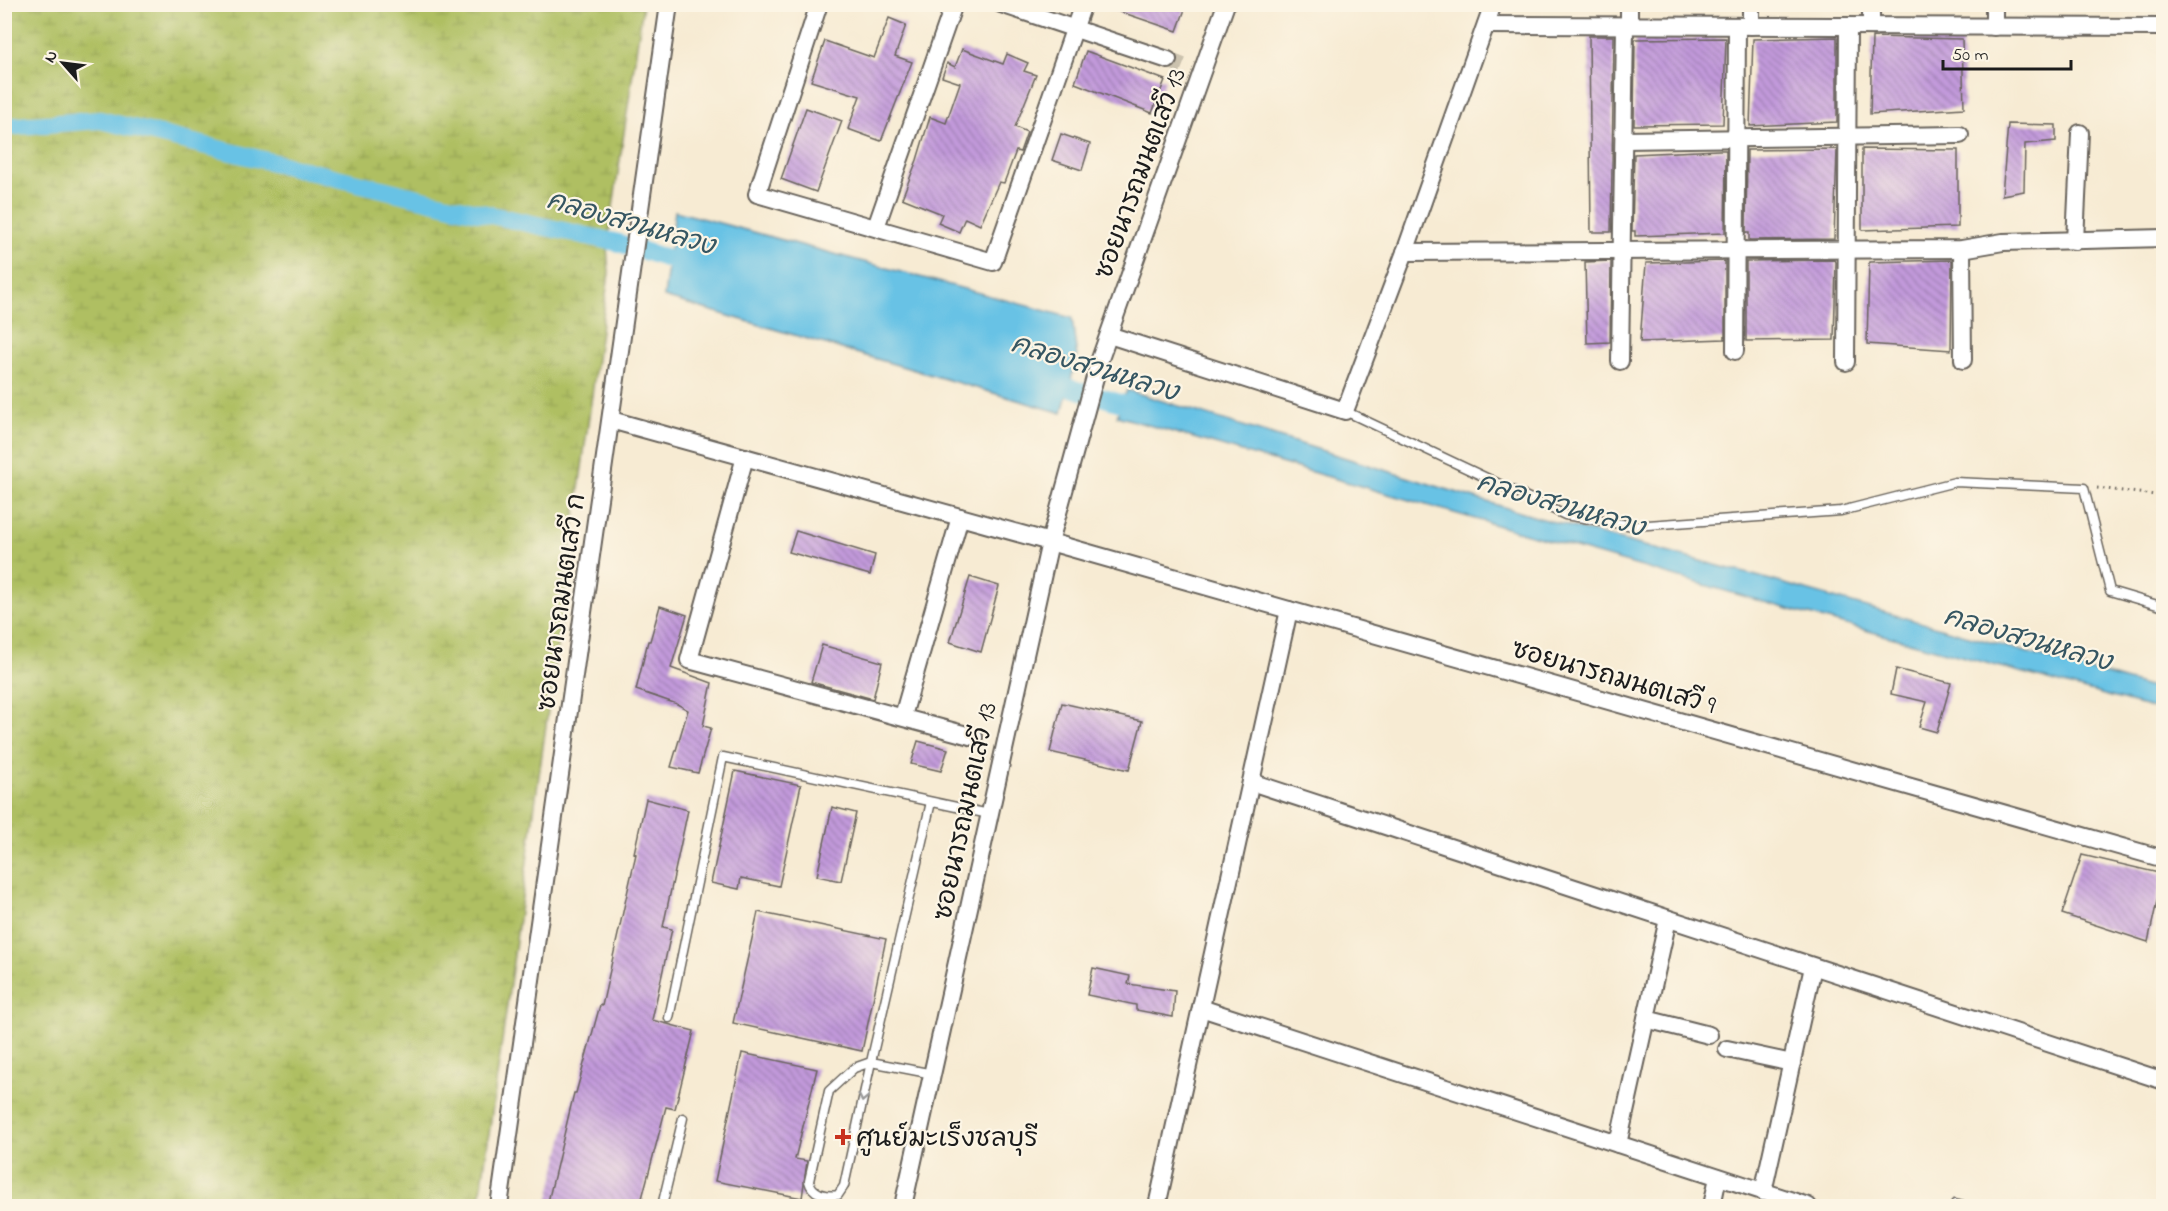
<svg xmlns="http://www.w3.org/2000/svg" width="2168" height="1211" font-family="'Indie Flower','Playpen Sans Thai',sans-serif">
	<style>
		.wetland { fill: url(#wetland-marsh); stroke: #666e3f; stroke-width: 1.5 }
		.water { fill: #67c2e5; stroke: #426f80; stroke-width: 1.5 }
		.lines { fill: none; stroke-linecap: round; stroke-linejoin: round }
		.canal { stroke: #67c2e5; stroke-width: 18 }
		.building { fill: url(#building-back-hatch) }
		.street-tunnel { stroke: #cbc2ae; stroke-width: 16; stroke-dasharray: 16 8; stroke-linecap: butt }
		.lane-casing { stroke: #69645c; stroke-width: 11 }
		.street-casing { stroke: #69645c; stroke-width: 20 }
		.path { stroke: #69645c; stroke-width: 3; stroke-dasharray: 1.5 4.5; stroke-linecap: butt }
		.lane { stroke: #fff; stroke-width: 8 }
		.street { stroke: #fff; stroke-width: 16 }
		.oneway { stroke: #999 }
		.poi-dot { fill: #c8321e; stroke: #fcf5e5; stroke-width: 2 }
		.labels { text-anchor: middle; stroke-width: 4.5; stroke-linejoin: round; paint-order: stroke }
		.street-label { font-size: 26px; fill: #1c1c1c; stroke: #fcf5e5 }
		.poi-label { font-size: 26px; fill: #1c1c1c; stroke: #fcf5e5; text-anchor: start }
		.water-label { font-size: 27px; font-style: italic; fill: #365662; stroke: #fcf5e5 }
	</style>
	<defs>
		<pattern id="wetland-marsh" width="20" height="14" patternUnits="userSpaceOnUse" patternTransform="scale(1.5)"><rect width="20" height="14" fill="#afbf62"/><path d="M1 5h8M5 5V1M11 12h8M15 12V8" fill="none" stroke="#96a454"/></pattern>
		<pattern id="building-back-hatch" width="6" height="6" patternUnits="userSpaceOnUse" patternTransform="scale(1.5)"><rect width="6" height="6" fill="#c29adb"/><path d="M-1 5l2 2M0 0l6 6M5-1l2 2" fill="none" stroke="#9d7db1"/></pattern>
	</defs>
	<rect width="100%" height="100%" fill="#fcf5e5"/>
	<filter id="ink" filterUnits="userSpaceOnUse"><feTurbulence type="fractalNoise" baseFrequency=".0167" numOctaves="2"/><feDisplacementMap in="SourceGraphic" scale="12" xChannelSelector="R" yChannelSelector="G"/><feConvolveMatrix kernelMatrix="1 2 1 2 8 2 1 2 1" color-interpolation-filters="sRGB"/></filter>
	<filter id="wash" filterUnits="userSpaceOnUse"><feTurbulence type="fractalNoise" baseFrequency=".008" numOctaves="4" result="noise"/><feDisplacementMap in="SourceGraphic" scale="24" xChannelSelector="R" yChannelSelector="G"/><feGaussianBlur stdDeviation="1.35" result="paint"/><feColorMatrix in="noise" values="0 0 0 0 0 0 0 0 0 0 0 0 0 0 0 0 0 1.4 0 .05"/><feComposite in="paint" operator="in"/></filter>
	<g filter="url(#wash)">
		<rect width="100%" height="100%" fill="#f7ebd3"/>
		<path class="wetland" d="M8 4 643 5 607 247 609 273 479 1206H5L4 34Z"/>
		<g class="water">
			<path d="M675 211 1072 318 1077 357 1062 413 664 297Z"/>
			<path d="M1127 390 1539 518 1760 577 2163 691V711L1802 613 1117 416Z"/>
		</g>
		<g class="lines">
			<g class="canal">
				<path d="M4 127 100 120 468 210 619 243 693 267"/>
				<path d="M1044 380 1144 410"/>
			</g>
		</g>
		<g id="blocks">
			<g class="building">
				<path d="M1110 4H1187L1177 31 1109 8Z"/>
				<path d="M889 18 906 25 895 56 912 62 881 141 848 129 860 96 811 81 825 41 874 58Z"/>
				<path d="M1589 36H1614L1611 232H1591Z"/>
				<path d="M1837 37V122L1750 126 1753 39Z"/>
				<path d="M1872 37 1962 39 1964 108 1870 114Z"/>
				<path d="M1726 38 1723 124 1634 125 1635 39Z"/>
				<path d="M962 49 1003 64 1007 54 1028 63 1024 71 1036 75 1015 127 1027 132 1020 152 1016 151 1004 183 999 182 980 225 965 218 959 232 938 223 942 214 902 198 917 160 930 117 946 123 960 83 942 77 947 63 955 67Z"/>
				<path d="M1086 51 1165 80 1152 113 1075 83Z"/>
				<path d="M806 108 842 121 816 192 781 179Z"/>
				<path d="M2008 124 2056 125V141L2025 144 2024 191 2002 195Z"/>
				<path d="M1061 134 1090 144 1082 170 1052 160Z"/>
				<path d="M1837 149 1834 239 1749 240V233H1746L1747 150Z"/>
				<path d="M1862 149 1958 150V227L1862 230Z"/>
				<path d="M1719 150H1726L1725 233 1635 236V231H1632L1634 154Z"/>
				<path d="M1834 260 1836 262 1834 340 1746 341V261Z"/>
				<path d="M1952 260 1951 350 1867 344 1869 262Z"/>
				<path d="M1611 261 1610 342 1587 343 1585 262Z"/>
				<path d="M1725 261V339L1640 342 1646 263Z"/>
				<path d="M796 531 875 555 870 575 789 552Z"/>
				<path d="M970 577 999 586 981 652 950 642Z"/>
				<path d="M660 606 687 615 671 668 712 683 703 726 711 728 698 773 671 767 688 710 677 704 636 690 648 641H650Z"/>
				<path d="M822 645 882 662 873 699 811 682Z"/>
				<path d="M1896 669 1951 683 1937 732 1919 727 1927 702 1891 694Z"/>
				<path d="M1062 703 1142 721 1129 770 1050 752Z"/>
				<path d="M918 741 948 749 941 771 911 764Z"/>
				<path d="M735 771 801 785 779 886 741 878 739 889 711 883Z"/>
				<path d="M646 799 688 810 663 927 672 929 652 1020 694 1031 675 1109 666 1107 640 1206H547L574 1093H576L600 1005 602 1006 636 854 634 853Z"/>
				<path d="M832 807 856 813 841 881 817 876Z"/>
				<path d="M2082 855 2163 874 2148 942 2062 914Z"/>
				<path d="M758 912 886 939 862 1051 733 1023Z"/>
				<path d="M1093 968 1130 976 1128 984 1175 991 1173 1017 1136 1010V1005L1087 995Z"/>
				<path d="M742 1053 817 1069 795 1159 807 1161 802 1198 715 1181Z"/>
			</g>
		</g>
	</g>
	<g filter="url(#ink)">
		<use href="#blocks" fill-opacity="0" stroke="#69645c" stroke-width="1.5"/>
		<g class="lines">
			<path class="street-tunnel" d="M1168 60 1188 68"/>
			<g class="lane-casing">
				<g id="lane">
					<path d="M1345 411 1565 515 1634 526 1841 511 1955 482 2084 488 2110 591 2164 607"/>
					<path d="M931 802 871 1062 854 1068 829 1091 809 1181C812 1194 826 1197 838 1195L844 1186 871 1062 933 1074"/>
					<path d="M669 1018 723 757 989 814"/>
					<path d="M662 1206 683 1118"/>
					<path d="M1954 1206 1955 1204 1963 1206"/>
				</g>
			</g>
			<g class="street-casing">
				<g id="street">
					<path d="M819 4 757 194 993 262 1083 4"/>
					<path d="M1001 4 1168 60"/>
					<path d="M1629 4V25"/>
					<path d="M1486 25 2164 27"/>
					<path d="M1751 26V4"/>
					<path d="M1871 26V4"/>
					<path d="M1994 27V4"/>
					<path d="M1624 140 1960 135"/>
					<path d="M876 227 954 4"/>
					<path d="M2075 241 2080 133"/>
					<path d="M1962 249 1963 360"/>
					<path d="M1405 252 1962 249 2003 242 2164 238"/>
					<path d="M1109 335 1345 411 1405 252 1493 4"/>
					<path d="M1735 351 1737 26"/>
					<path d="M1620 361 1625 25"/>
					<path d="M1846 362 1848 26"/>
					<path d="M611 420 1050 542 2164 859"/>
					<path d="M745 457 689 660 974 737"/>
					<path d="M903 716 960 517"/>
					<path d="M1251 782 2164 1081"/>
					<path d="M1201 1008 1808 1206"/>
					<path d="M1646 1019 1709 1035"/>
					<path d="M1727 1049 1792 1063"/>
					<path d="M1618 1144 1668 919"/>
					<path d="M1763 1192 1813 967"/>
					<path d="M499 1206 669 4"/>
					<path d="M903 1206 1050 542 1100 359 1226 4"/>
					<path d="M1157 1206 1289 610"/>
					<path d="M1712 1206 1718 1177"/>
				</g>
			</g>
			<path class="path" d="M2097 488 2164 496"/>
			<use href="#lane" class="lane"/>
			<use href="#street" class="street"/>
		</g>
		<defs><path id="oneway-chevron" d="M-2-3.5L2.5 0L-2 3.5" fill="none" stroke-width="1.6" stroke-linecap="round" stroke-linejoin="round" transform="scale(1.5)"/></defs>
		<use class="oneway" href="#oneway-chevron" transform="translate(863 1098) rotate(102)"/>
	</g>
	<path class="poi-dot" d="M840 1128h6v6h6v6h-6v6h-6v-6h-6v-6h6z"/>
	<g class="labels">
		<g class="street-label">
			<text transform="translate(1139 173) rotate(-70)" y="9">ซอยนารถมนตเสวี 13</text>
			<text transform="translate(560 602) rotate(-82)" y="9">ซอยนารถมนตเสวี ก</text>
			<text transform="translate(1614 676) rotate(16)" y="9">ซอยนารถมนตเสวี 9</text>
			<text transform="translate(964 811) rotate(-78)" y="9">ซอยนารถมนตเสวี 13</text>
		</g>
		<g class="poi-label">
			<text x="856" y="1146">ศูนย์มะเร็งชลบุรี</text>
		</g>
		<g class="water-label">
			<text transform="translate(631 222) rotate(16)" y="9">คลองสวนหลวง</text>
			<text transform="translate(1095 367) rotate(17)" y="9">คลองสวนหลวง</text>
			<text transform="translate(1561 504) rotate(16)" y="9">คลองสวนหลวง</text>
			<text transform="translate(2028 638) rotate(16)" y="9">คลองสวนหลวง</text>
		</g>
	</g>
	<rect width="2168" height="1211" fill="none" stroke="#fcf5e5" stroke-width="24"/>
	<g transform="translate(63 63) rotate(298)" stroke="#fcf5e5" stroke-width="4.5" paint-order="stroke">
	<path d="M0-4.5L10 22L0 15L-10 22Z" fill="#1c1c1c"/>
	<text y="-9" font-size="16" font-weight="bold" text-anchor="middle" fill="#1c1c1c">N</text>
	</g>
	<path d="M1943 60v9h128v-9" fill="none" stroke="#1c1c1c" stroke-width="3"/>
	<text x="1952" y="60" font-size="18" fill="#1c1c1c" stroke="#fcf5e5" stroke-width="4.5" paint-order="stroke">50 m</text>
</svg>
